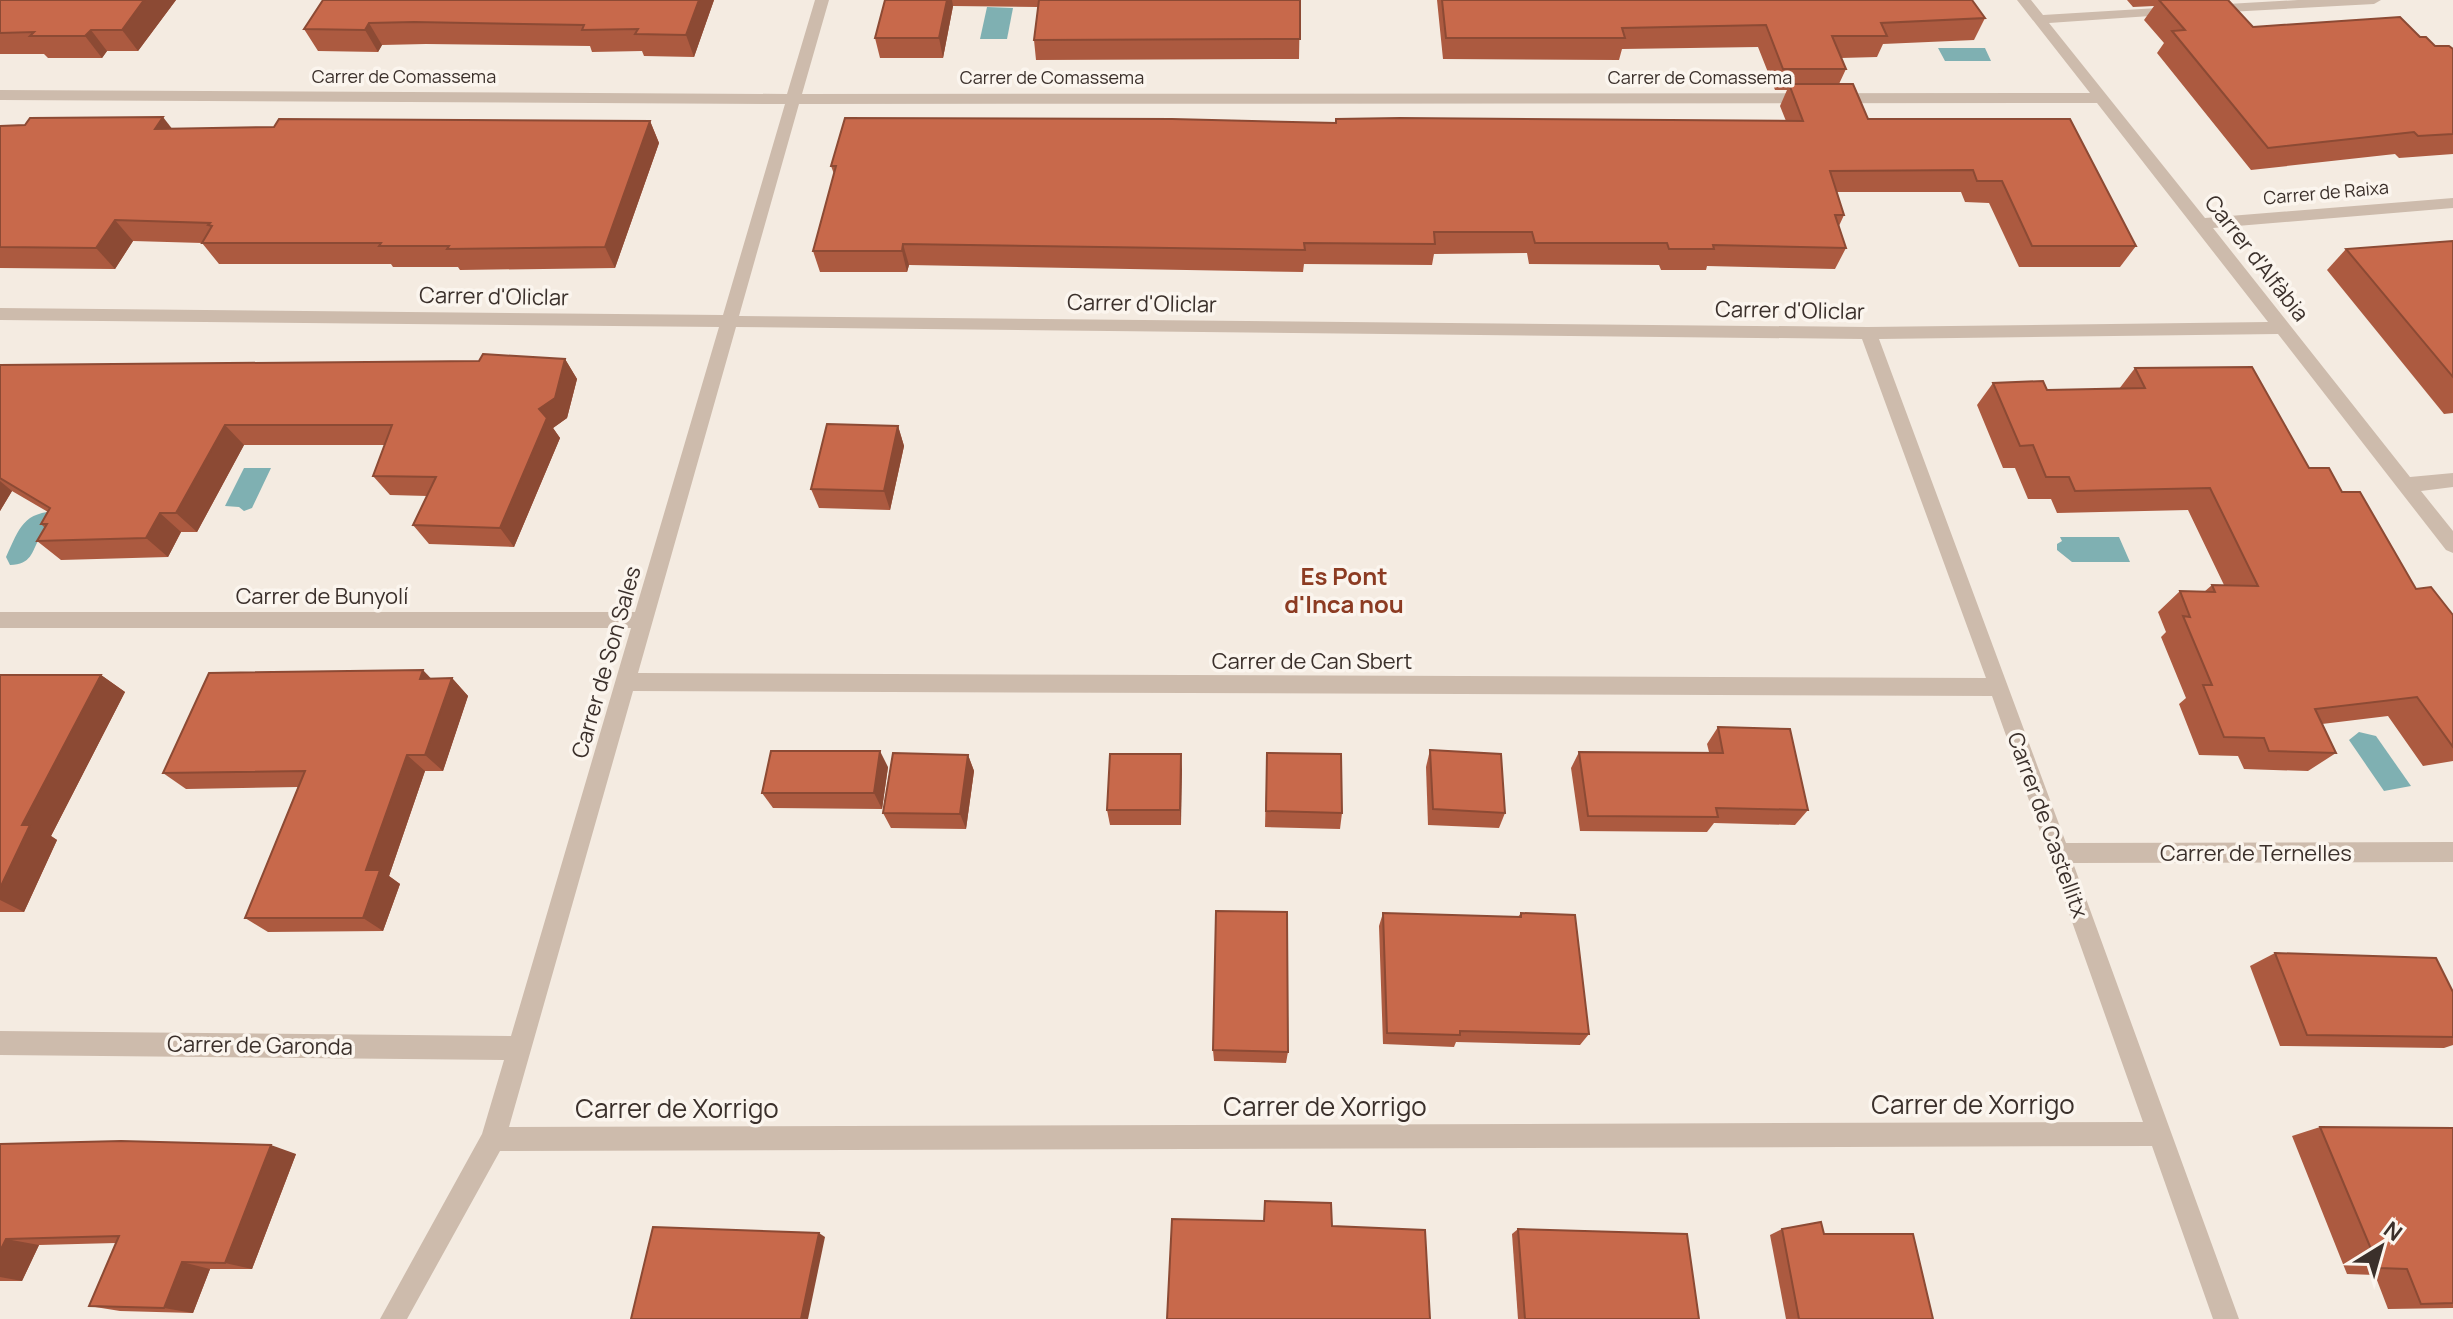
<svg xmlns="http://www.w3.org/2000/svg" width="2453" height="1319" font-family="Manrope,sans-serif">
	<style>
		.water { fill: #7fb0b2 }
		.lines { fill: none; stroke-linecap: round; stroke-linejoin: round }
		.minor { fill: #cdbbac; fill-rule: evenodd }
		.wall { fill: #ac5a40 }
		.shaded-wall { fill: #8c4a34 }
		.building { fill: #c8694b; stroke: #8c4a34; stroke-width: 2 }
		.labels { text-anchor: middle; stroke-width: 7; stroke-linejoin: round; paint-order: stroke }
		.far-street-label { font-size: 18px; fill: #3b302b; stroke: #fbf5ee }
		.street-label { font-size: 22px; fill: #3b302b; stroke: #fbf5ee }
		.neighbourhood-label { font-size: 24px; font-weight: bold; fill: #8c3b22; stroke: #fbf5ee }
		.near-street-label { font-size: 26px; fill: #3b302b; stroke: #fbf5ee }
	</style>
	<rect width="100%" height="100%" fill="#f4ebe1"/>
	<g class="water">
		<path d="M987 7 1013 8 1007 39H980Z"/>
		<path d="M1938 48H1985L1991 61H1945Z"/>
		<path d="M244 468H271L252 508 244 511 239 507 225 506Z"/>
		<path d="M59 511C53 520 45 528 40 537 31 553 32 564 10 565L6 557C20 527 23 512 59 511Z"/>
		<path d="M2060 537H2119L2130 562H2072L2057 550V544L2062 541Z"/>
		<path d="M2359 732 2376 736 2411 786 2384 791 2349 740Z"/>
	</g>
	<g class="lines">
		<g class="minor">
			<path d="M815 0H829L802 94 2090 93 2017 0H2031L2043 15 2174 7 2179 8V14L2049 23 2205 218 2453 198V208L2213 228 2410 477 2453 473V487L2421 491 2453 531V553L2446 550 2278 334 1879 339 2066 843 2453 842V862L2073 863 2239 1319H2213L2152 1146 500 1151 407 1319H380L482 1134 504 1060 0 1055V1031L511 1036 631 628H0V612H635L719 327 0 320V308L723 315 785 104 0 100V90L787 94ZM2097 103 2268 322 1868 327 739 316 799 104ZM736 327 1862 339 1986 678 638 673ZM633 691 1992 696 2143 1122 509 1127Z"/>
			<path d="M2298 0H2381L2374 4 2210 13 2203 9 2210 5Z"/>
		</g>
	</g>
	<g class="wall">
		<path d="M0 0H176L138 51H107L102 58H48L44 54H0Z"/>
		<path d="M323 0H714L694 57 644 56 642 51 592 52 590 46 426 44 382 45 378 52 318 51 304 29Z"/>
		<path d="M885 0H1300L1299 59 1036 60 1034 40 1038 7 953 6 943 58H880L875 38Z"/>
		<path d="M1437 0H1972L1985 18 1974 40 1883 44 1877 57 1841 58 1846 69 1839 84 1868 119H2070L2136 246 2120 267H2019L1989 203 1965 202 1961 192H1837L1844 215 1839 226 1846 248 1835 269 1707 266 1706 270H1661L1659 265 1529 264 1527 253 1434 254 1432 265 1304 264 1303 272 909 265 907 272H820L813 251 834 174 831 166 1336 123 1786 121 1780 106 1787 90H1775L1758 47 1622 49 1619 60 1443 59Z"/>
		<path d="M2127 0H2228L2253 27 2420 37 2435 46 2453 49V154L2399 158 2395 154 2251 170 2157 53 2164 43 2144 20 2154 6 2133 7Z"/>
		<path d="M650 121 659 143 615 268 460 270 458 267H393L391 264H219L202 243 133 241 115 269 0 268V126L172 129Z"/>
		<path d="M2453 241V413L2444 414 2327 270 2346 249Z"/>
		<path d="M565 359 577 379 567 418 553 428 560 438 514 547 429 544 413 525 427 496 390 495 373 476 385 445H244L197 532H181L168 557 61 560 37 541 45 528 41 524 48 512 12 491 0 511V365L479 361Z"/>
		<path d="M2135 368 2309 468 2342 492 2416 589 2453 615V761L2423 766 2388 716 2322 724 2336 753 2308 771 2244 769 2238 756 2199 755 2179 704 2186 698 2161 637 2166 632 2158 612 2180 591 2204 592 2212 585H2224L2188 510 2057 513 2051 499H2028L2015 468H2003L1977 405 1993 383 2047 390 2119 389Z"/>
		<path d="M898 426 904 446 890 510 819 508 811 489Z"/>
		<path d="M0 675H101L125 692 51 836 57 840 24 912H0Z"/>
		<path d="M452 678 468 696 443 771H425L389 876 400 884 383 931 268 932 245 918 298 787 186 789 163 773 431 679Z"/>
		<path d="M1718 727 1808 810 1795 825 1714 823 1707 832 1580 831 1571 768 1579 752H1709L1707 744Z"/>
		<path d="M1430 750 1505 813 1499 828 1428 825 1426 767Z"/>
		<path d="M1267 753 1342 813 1340 829 1265 827Z"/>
		<path d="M1181 754V825H1110L1107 810Z"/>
		<path d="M968 755 974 771 966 829 891 828 883 813Z"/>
		<path d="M888 767 882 809 773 808 762 793Z"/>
		<path d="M1383 913 1518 917 1521 913 1589 1034 1580 1045 1456 1042 1454 1047 1383 1044 1379 926Z"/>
		<path d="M2275 953 2453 992V1045L2444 1048 2280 1046 2250 966Z"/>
		<path d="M1213 1050 1288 1052 1286 1063 1214 1061Z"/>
		<path d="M2320 1127 2453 1128V1308L2388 1309 2375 1275 2347 1274 2292 1136Z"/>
		<path d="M0 1144 296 1154 252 1269H210L193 1313 120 1311 89 1306 116 1243 39 1245 22 1281H0Z"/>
		<path d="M1518 1229 1699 1319H1518L1512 1234Z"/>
		<path d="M1782 1229 1824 1234 1933 1319H1786L1770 1235Z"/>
	</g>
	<g class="shaded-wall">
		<path d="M144 0H176L138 51 122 30Z"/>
		<path d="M699 0H714L694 57 686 35Z"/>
		<path d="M947 0H952L953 6 943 58 939 38Z"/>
		<path d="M369 23 382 45 378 52 365 30Z"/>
		<path d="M91 30 107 51 102 58 85 36Z"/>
		<path d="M163 117 180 139 155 129Z"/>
		<path d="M650 121 659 143 615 268 605 247Z"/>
		<path d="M115 220 133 241 115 269 96 248Z"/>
		<path d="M903 244 909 265 907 272 902 251Z"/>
		<path d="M565 359 577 379 567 418 553 428 560 438 514 547 500 528 539 409Z"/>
		<path d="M225 425 244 445 197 532 176 513Z"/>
		<path d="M898 426 904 446 890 510 884 491Z"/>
		<path d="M0 481 12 491 0 511Z"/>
		<path d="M160 513 181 532 168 557 146 538Z"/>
		<path d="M423 670 440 688 420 679Z"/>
		<path d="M101 675 125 692 51 836 57 840 24 912 0 900V888L22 825Z"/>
		<path d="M452 678 468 696 443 771 425 755Z"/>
		<path d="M880 751 888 767 882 809 874 793Z"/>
		<path d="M1181 754 1182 770 1181 825 1180 810Z"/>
		<path d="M407 755 425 771 389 876 400 884 383 931 363 918 366 870Z"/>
		<path d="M968 755 974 771 966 829 960 814Z"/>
		<path d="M271 1145 296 1154 252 1269 225 1263Z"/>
		<path d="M819 1233 825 1237 808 1319H801Z"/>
		<path d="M6 1239 39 1245 22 1281 0 1277V1251Z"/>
		<path d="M182 1262 210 1269 193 1313 164 1308Z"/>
	</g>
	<g class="building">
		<path d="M0 0H144L122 30H91L85 36H30L34 32 0 33Z"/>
		<path d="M323 0H699L686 35 635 34 638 29 582 30 584 25 414 22 369 23 365 30 304 29Z"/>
		<path d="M885 0H947L939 38H875Z"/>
		<path d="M1039 0H1300V39L1034 40Z"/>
		<path d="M1442 0H1972L1985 18 1881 23 1887 36H1832L1846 69H1783L1766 25 1622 28 1625 38H1446Z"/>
		<path d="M2159 0H2228L2253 27 2400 17 2420 37H2426L2435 46H2449L2453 49V134L2418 136 2414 132 2268 148 2172 31 2185 30Z"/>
		<path d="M1789 84H1853L1868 119H2070L2136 246H2032L2002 181H1977L1973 170 1830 171 1844 215H1835L1846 248 1713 245 1714 249H1669L1667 243H1535L1532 232H1434L1435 244 1304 243 1305 250 903 244 902 251H813L836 166H831L845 118 1172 119 1336 123V119L1400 118 1803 121Z"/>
		<path d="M163 117 155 129 274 127 279 119 650 121 605 247 447 249 449 246H379L381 243H202L212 226 208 225 210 223 115 220 96 248 0 247V126L25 125 30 118Z"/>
		<path d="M2453 241V377L2346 249Z"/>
		<path d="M483 354 565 359 555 398 539 409 547 418 500 528 413 525 436 477 373 476 392 425H225L176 513H160L146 538 37 541 47 524H41L50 508 0 478V365L479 361Z"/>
		<path d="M2252 367 2309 468H2329L2342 492H2360L2416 589 2431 587 2453 615V747L2417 697 2315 709 2336 753 2269 751 2264 738 2224 737 2203 685H2212L2183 616 2190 617 2180 591 2215 592 2212 585 2258 586 2210 488 2075 491 2069 477H2046L2033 445 2020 446 1993 383 2043 381 2047 390 2145 388 2135 368Z"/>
		<path d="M827 424 898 426 884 491 811 489Z"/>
		<path d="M423 670 420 679 452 678 425 755H407L366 870H380L363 918H245L305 771 163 773 209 673Z"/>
		<path d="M0 675H101L22 825H30L0 888Z"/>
		<path d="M1718 727 1790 729 1808 810 1716 808 1718 817 1588 816 1579 752 1723 753Z"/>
		<path d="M1430 750 1501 754 1505 813 1433 809Z"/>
		<path d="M771 751H880L874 793H762Z"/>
		<path d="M893 753 968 755 960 814 883 813Z"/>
		<path d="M1267 753 1341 754 1342 813 1266 811Z"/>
		<path d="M1110 754H1181L1180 810H1107Z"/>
		<path d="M1216 911 1287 912 1288 1052 1213 1050Z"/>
		<path d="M1383 913 1521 917V913L1575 915 1589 1034 1460 1031V1035L1387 1033Z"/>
		<path d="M2275 953 2436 958 2453 992V1037L2307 1035Z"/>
		<path d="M2320 1127 2453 1128V1303L2421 1304 2407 1269 2379 1268Z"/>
		<path d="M121 1141 271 1145 225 1263 182 1262 164 1308 89 1306 119 1236 6 1239 0 1251V1144Z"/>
		<path d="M1265 1201 1331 1203 1332 1226 1425 1230 1430 1319H1167L1172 1219 1264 1221Z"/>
		<path d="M1821 1222 1824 1234H1913L1933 1319H1799L1782 1229Z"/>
		<path d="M653 1227 819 1233 801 1319H631Z"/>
		<path d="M1518 1229 1687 1234 1699 1319H1525Z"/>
	</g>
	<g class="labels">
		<g class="far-street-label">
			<text x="404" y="83">Carrer de Comassema</text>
			<text x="1052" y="84">Carrer de Comassema</text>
			<text x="1700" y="84">Carrer de Comassema</text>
			<text transform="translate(2326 193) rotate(-5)" y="6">Carrer de Raixa</text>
		</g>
		<g class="street-label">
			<text transform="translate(2257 258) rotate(52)" y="8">Carrer d'Alfàbia</text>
			<text transform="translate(494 296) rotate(1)" y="8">Carrer d'Oliclar</text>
			<text transform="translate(1142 303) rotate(1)" y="8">Carrer d'Oliclar</text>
			<text transform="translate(1790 310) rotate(1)" y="8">Carrer d'Oliclar</text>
			<text x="322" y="604">Carrer de Bunyolí</text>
			<text x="1312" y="669">Carrer de Can Sbert</text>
			<text transform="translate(606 662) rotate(-74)" y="8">Carrer de Son Sales</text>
			<text transform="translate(2048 825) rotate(70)" y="8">Carrer de Castellitx</text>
			<text x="2256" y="861">Carrer de Ternelles</text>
			<text transform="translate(260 1045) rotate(1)" y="8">Carrer de Garonda</text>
		</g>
		<g class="neighbourhood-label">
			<text x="1344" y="585">Es Pont<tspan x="1344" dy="28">d'Inca nou</tspan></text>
		</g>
		<g class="near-street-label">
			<text x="1973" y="1114">Carrer de Xorrigo</text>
			<text x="1325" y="1116">Carrer de Xorrigo</text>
			<text x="677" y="1118">Carrer de Xorrigo</text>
		</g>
	</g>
	<g transform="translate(2381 1247) rotate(37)" stroke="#fbf5ee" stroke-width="6" paint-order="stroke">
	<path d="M0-6L14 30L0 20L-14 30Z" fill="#3b302b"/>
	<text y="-12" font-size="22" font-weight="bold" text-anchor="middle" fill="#3b302b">N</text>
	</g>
</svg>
